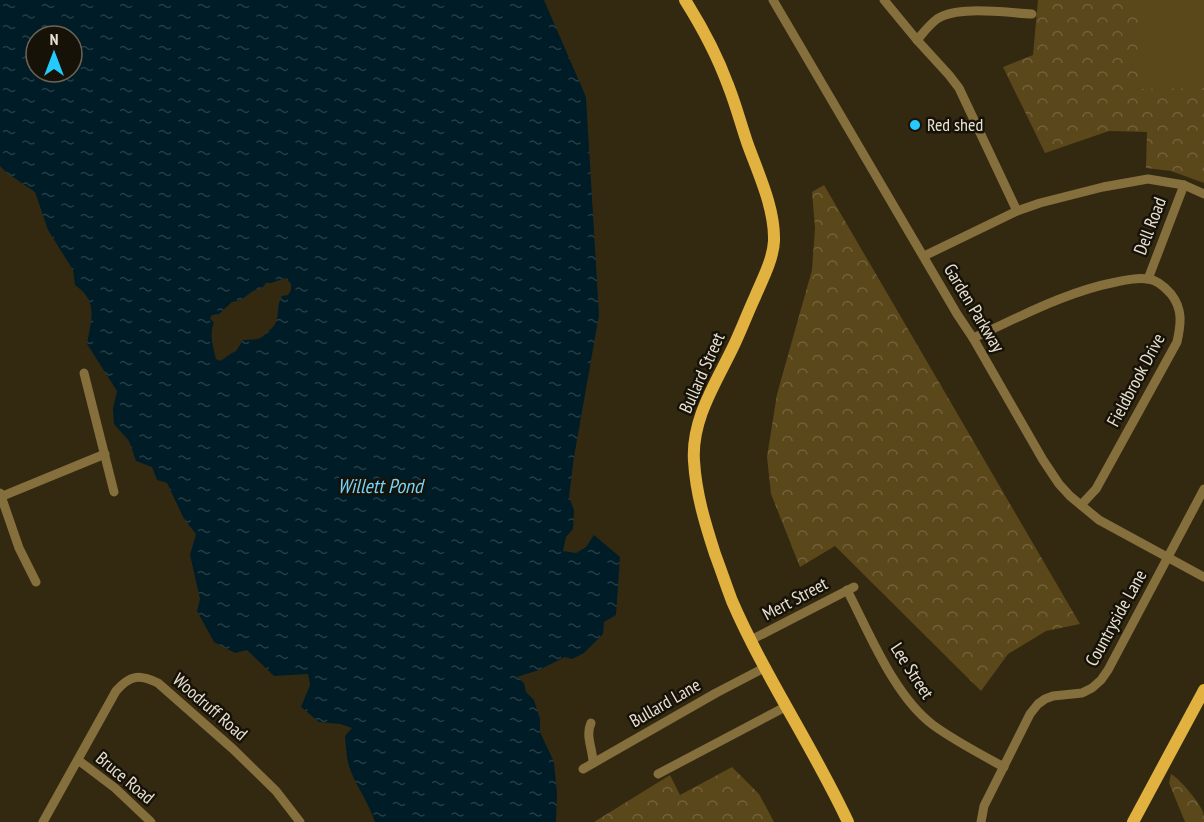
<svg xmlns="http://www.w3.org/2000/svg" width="1204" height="822" font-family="'PT Sans Narrow',sans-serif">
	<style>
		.forest { fill: url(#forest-crowns) }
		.pitch { fill: #5a471a }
		.water { fill: url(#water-ripples); fill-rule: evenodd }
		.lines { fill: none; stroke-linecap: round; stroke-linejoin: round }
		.minor { stroke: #856f3d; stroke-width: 9 }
		.major { stroke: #e1b240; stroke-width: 12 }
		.poi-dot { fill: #24c9fe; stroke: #171208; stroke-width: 2 }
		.labels { text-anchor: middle; stroke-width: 5; stroke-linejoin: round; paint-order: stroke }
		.poi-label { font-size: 18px; fill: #e8e1d3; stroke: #171208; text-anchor: start }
		.street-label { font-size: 18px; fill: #e8e1d3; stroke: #171208 }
		.water-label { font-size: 20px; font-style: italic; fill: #73d3fa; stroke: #171208 }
	</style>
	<defs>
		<pattern id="forest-crowns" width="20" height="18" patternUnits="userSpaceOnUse" patternTransform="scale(1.5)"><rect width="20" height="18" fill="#5a471a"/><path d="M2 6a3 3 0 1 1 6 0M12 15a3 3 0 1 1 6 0" fill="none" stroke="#72613a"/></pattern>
		<pattern id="water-ripples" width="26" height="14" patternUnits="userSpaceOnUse" patternTransform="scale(1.5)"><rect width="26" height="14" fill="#001c27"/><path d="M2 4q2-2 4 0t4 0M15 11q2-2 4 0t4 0" fill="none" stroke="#253d45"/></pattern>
	</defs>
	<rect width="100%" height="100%" fill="#332911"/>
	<g class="forest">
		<path d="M1038 0H1138L1139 55 1204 68V183L1171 171 1146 168 1147 132 1109 131 1045 153 1003 67 1033 55Z"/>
		<path d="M824 185 1080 624 1046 631 1008 654 981 691 835 546 800 567 771 494 767 457 777 394 812 270 815 228 812 192Z"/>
		<path d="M732 767 759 794 774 822H594L670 775 680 795Z"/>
		<path d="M1171 774C1180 779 1199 802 1203 812 1204 815 1204 819 1204 822H1185L1169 783Z"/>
	</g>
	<path class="pitch" d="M1138 0H1204V88L1138 89Z"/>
	<path class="water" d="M0 0H544L586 97 599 315 574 457 569 497 574 510 573 529 566 537 563 551 576 553 586 547 594 535 620 557 616 615 604 622 603 634 584 653 572 659 565 657 539 670 517 677 524 683 526 692 534 700 540 719V732L554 762 557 794 556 822H375C369 803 357 788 350 769 346 759 346 747 345 736L352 728 340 724 319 722 301 707 310 685 308 674 274 676 247 650 235 653 214 642 197 611 200 599 190 555 196 534 184 519 167 483 157 480 152 467 136 461 129 441 114 424 113 408 117 391 87 344C91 319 99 302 75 285L73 270 48 230 35 192 7 173 0 166ZM36 36H72V72H36ZM286 278 291 284V290L288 295 282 296C274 309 283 319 269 331 266 333 264 336 262 337 256 341 249 339 243 340L236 351C230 353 226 358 220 361L216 359C213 347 209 334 214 323L210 318 212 315 219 314 232 302 241 300 253 291 263 287 266 283H271Z"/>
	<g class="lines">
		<g class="minor">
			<path d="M773 0 957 314 973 338 1043 460 1059 484 1070 496 1099 520 1204 577"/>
			<path d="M884 0 917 40 949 75 959 88 1017 211"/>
			<path d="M917 40C923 33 929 25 937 19 957 5 1008 13 1032 14"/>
			<path d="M924 256 1017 211 1040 203 1103 187 1148 179 1184 185 1204 194"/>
			<path d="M1148 279 1184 185"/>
			<path d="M973 338C1020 317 1065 292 1116 282 1125 280 1138 277 1148 279 1157 280 1165 287 1171 294 1183 309 1181 324 1177 342L1096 489 1081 505"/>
			<path d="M84 373 114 492"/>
			<path d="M0 493 19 548 36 582"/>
			<path d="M0 497 105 454"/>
			<path d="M847 590C869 632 894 696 933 725 955 741 980 754 1004 767"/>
			<path d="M751 640 854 587"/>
			<path d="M591 723C585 736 593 749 593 763"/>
			<path d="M78 760 115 788 151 822"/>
			<path d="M583 769 716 693 766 667"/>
			<path d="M658 774 787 706"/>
			<path d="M43 822 116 691C130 675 139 674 158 683L233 749 276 791 300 822"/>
			<path d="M981 822 984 806 1030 714 1038 704 1045 699 1053 696 1082 693 1092 688 1101 680 1108 670 1204 489"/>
		</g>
		<g class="major">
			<path d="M685 0C702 27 717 55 728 85 736 105 741 125 748 145 759 175 775 209 774 241 773 260 762 280 755 297 748 312 742 328 735 343 718 380 691 418 694 461 696 494 705 523 715 554 721 570 726 585 732 601 765 677 813 747 848 822"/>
			<path d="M1133 822 1204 690"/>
		</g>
	</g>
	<circle class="poi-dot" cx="915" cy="125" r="6"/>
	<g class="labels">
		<g class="poi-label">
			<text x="927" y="131">Red shed</text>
		</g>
		<g class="street-label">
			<text transform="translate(1150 226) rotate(-69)" y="6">Dell Road</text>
			<text transform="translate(974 308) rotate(59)" y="6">Garden Parkway</text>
			<text transform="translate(702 373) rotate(-66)" y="6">Bullard Street</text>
			<text transform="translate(1136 380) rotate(-62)" y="6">Fieldbrook Drive</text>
			<text transform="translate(795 599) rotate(-28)" y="6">Mert Street</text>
			<text transform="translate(1116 618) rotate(-61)" y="6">Countryside Lane</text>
			<text transform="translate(912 671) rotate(57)" y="6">Lee Street</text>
			<text transform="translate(665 703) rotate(-30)" y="6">Bullard Lane</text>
			<text transform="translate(210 707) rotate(41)" y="6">Woodruff Road</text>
			<text transform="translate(125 778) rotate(40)" y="6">Bruce Road</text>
		</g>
		<g class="water-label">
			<text x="380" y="493">Willett Pond</text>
		</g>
	</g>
	<g transform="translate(54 54)"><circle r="28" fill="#171208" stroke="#6b6559" stroke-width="1.5"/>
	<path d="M0-4.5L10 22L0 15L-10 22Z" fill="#24c9fe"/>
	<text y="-9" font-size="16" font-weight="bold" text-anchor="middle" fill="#e8e1d3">N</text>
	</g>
</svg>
